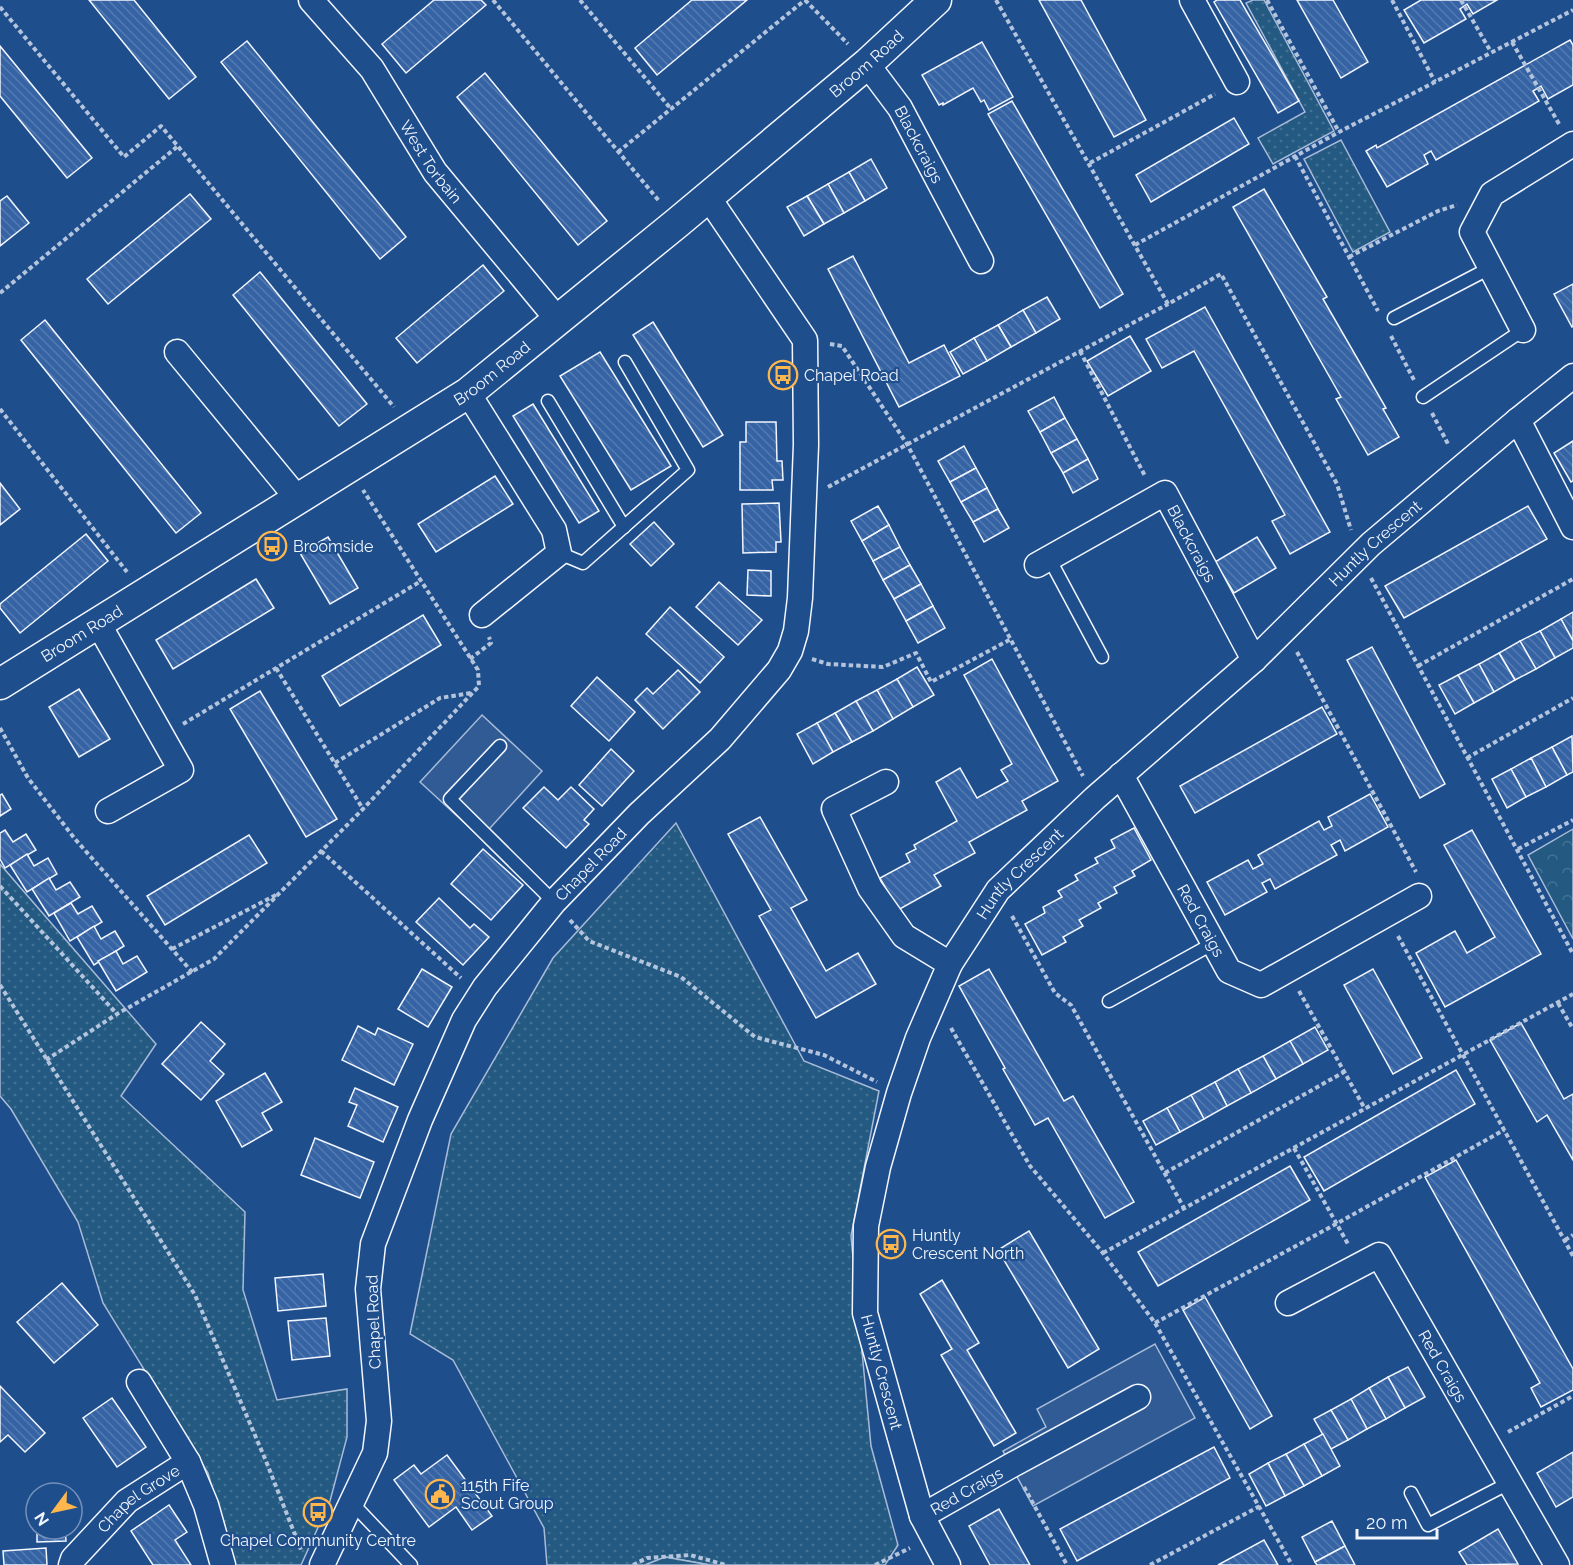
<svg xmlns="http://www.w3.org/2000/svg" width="1573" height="1565" font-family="Raleway,sans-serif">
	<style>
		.grass { fill: url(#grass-dots); stroke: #a8bbd7; stroke-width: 1.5 }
		.forest { fill: url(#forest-crowns); stroke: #a8bbd7; stroke-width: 1.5 }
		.parking { fill: #305b95; stroke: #a8bbd7; stroke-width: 1.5 }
		.building { fill: url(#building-back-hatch); stroke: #f2f6ff; stroke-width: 1.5 }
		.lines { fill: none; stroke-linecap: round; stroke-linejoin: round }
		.service-casing { stroke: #f2f6ff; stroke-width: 15 }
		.minor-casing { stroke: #f2f6ff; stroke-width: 27 }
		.tertiary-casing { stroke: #f2f6ff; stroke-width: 33 }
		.path { stroke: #b3c4dc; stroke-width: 4; stroke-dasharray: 4.5 3; stroke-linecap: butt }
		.service { stroke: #1f4e8c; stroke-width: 12 }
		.minor { stroke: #1f4e8c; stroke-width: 24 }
		.tertiary { stroke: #1f4e8c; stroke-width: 30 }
		.labels { text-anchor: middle; stroke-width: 4.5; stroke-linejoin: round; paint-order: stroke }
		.street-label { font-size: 16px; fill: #f2f6ff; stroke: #1f4e8c }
		.poi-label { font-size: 16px; fill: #f2f6ff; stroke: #1f4e8c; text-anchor: start }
	</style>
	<defs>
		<pattern id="grass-dots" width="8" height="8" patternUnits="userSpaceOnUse" patternTransform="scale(1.5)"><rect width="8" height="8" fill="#245a82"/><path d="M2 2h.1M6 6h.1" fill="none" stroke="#447295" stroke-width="1.8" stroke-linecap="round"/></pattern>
		<pattern id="forest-crowns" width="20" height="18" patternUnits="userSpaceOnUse" patternTransform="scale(1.5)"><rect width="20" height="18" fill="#245a82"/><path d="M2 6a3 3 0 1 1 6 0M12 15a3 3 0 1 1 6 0" fill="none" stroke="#447295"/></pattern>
		<pattern id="building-back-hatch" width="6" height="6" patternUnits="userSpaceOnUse" patternTransform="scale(1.5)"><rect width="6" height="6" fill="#3563a3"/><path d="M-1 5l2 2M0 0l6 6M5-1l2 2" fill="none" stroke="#537ab1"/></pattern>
	</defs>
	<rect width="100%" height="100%" fill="#1f4e8c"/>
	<g class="grass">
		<path d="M1253 0H1264L1334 131 1273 164 1258 138 1305 112 1246 3Z"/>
		<path d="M1341 140 1390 232 1353 252 1304 159Z"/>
		<path d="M676 823 804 1061 879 1091 851 1236 871 1446 898 1545 885 1565H710L666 1557 645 1565H547L544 1528 453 1360 410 1334 451 1134 553 958Z"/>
		<path d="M0 864 156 1044 121 1096 245 1212 243 1290 277 1400 347 1389V1437L330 1501 301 1565H234L208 1473 103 1303 78 1222 11 1109 0 1096Z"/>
	</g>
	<g class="forest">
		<path d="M1573 829V939L1528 855Z"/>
		<path d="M665 1557 710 1565H645Z"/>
	</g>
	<g class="parking">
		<path d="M482 715 542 771 481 838 420 782Z"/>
		<path d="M1155 1344 1195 1418 1033 1506 1003 1451 1046 1427 1037 1409Z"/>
	</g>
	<g class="building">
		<path d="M89 0H134L196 77 169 99Z"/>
		<path d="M434 0H481L486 5 406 73 382 44Z"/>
		<path d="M692 0H747L657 75 635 48Z"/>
		<path d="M1039 0H1081L1146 120 1114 137Z"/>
		<path d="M1217 0H1240L1299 101 1278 113 1214 2Z"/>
		<path d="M1297 0H1333L1368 62 1341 78Z"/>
		<path d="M1421 0H1497L1473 14 1467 4 1460 9 1466 19 1424 43 1404 10Z"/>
		<path d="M1570 40 1573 45V85L1548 99 1541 86 1533 91 1539 101 1436 160 1431 151 1424 155 1428 164 1387 187 1366 151 1376 145 1377 148Z"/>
		<path d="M247 41 406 237 380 259 221 62Z"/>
		<path d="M982 42 1013 97 989 110 984 100 981 102 973 88 943 105V103L939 105 922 75Z"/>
		<path d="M0 46 92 158 67 178 0 96Z"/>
		<path d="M485 73 607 221 578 245 457 97Z"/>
		<path d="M1012 101 1123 294 1100 308 988 114Z"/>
		<path d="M1234 118 1249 144 1151 202 1136 175Z"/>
		<path d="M871 159 887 188 865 201 849 172Z"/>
		<path d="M849 172 865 201 844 213 828 184Z"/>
		<path d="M828 184 844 213 824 224 807 196Z"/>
		<path d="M1264 189 1327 297 1323 299 1386 408 1383 409 1399 437 1368 455 1336 399 1341 397 1233 207Z"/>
		<path d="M190 194 211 219 108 304 87 279Z"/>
		<path d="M7 196 29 223 0 246V201Z"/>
		<path d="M807 196 824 224 804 236 787 207Z"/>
		<path d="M853 256 909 363 944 345 960 376 899 407 828 269Z"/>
		<path d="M483 265 504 291 417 363 396 338Z"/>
		<path d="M260 272 367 404 339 426 233 295Z"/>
		<path d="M1573 284V326L1572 327 1554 294Z"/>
		<path d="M1047 297 1060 319 1036 333 1023 310Z"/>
		<path d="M1205 307 1330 532 1290 554 1272 521 1285 515 1194 351 1162 368 1146 339Z"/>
		<path d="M1023 310 1036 333 1011 347 998 325Z"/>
		<path d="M45 320 201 513 176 533 21 340Z"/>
		<path d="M653 322 723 435 703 447 633 335Z"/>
		<path d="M998 325 1011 347 987 361 974 338Z"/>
		<path d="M1130 336 1151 371 1108 396 1087 361Z"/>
		<path d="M974 338 987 361 963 374 950 352Z"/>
		<path d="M600 352 671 466 631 490 560 376Z"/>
		<path d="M1054 397 1065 418 1040 432 1028 411Z"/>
		<path d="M533 404 599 511 579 523 513 416Z"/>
		<path d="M1065 418 1077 439 1051 453 1040 432Z"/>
		<path d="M746 422H776L777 461H782L783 480H772L773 490H740V442H746Z"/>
		<path d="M1077 439 1088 459 1063 473 1051 453Z"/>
		<path d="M1573 441V481L1571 482 1554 453Z"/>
		<path d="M964 446 976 468 950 482 938 461Z"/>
		<path d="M1088 459 1098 479 1073 493 1063 473Z"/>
		<path d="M976 468 987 488 961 502 950 482Z"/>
		<path d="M495 476 513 504 436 552 418 524Z"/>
		<path d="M0 483 20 509 0 525Z"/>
		<path d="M987 488 998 509 973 522 961 502Z"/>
		<path d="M779 503 781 542H776V552L743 553 742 504Z"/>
		<path d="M878 506 889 525 862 541 851 521Z"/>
		<path d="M1528 506 1547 539 1404 618 1385 586Z"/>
		<path d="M998 509 1009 528 984 542 973 522Z"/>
		<path d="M654 522 674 544 651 566 630 544Z"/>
		<path d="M889 525 900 547 873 561 862 541Z"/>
		<path d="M86 534 108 561 20 633 0 608V604Z"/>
		<path d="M328 537 358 588 330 604 300 553Z"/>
		<path d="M1257 537 1276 568 1234 593 1215 562Z"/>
		<path d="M900 547 910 565 883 580 873 561Z"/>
		<path d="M910 565 921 584 894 599 883 580Z"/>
		<path d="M748 570 771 571V596L747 595Z"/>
		<path d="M256 579 274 608 173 669 156 640Z"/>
		<path d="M719 582 762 620 738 645 696 607Z"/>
		<path d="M921 584 933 606 906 621 894 599Z"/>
		<path d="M933 606 945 628 918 643 906 621Z"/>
		<path d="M670 607 724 657 700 683 646 634Z"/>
		<path d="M1573 612V641L1561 619Z"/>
		<path d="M423 615 441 645 340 706 322 676Z"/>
		<path d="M1561 619 1573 641V648L1555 658 1540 631Z"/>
		<path d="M1540 631 1555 658 1536 669 1520 641Z"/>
		<path d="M1520 641 1536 669 1515 680 1499 653Z"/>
		<path d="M1372 647 1445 784 1420 798 1347 660Z"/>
		<path d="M1499 653 1515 680 1494 692 1479 664Z"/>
		<path d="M992 659 1058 781 1022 801 1027 810 969 842 975 853 934 875 941 886 898 910 880 878 910 862 906 854 916 849 914 845 957 821 936 782 960 768 977 798 1008 781 1001 770 1012 764 964 675Z"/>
		<path d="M1479 664 1494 692 1474 703 1458 675Z"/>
		<path d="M917 667 934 695 913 707 897 679Z"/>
		<path d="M678 670 700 692 663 729 635 700 647 688 653 694Z"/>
		<path d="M1458 675 1474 703 1455 714 1439 685Z"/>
		<path d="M597 677 635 712 609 741 571 706Z"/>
		<path d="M897 679 913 707 893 719 877 690Z"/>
		<path d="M79 689 110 739 79 757 49 707Z"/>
		<path d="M877 690 893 719 873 731 856 701Z"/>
		<path d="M260 691 337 819 306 837 230 709Z"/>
		<path d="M856 701 873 731 852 742 835 713Z"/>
		<path d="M1322 707 1337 734 1195 813 1180 786Z"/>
		<path d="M835 713 852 742 833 752 817 723Z"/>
		<path d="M817 723 833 752 813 764 797 734Z"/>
		<path d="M1572 736 1573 772 1567 775 1552 747Z"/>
		<path d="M1552 747 1567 775 1546 787 1531 758Z"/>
		<path d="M611 749 634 771 602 806 579 785Z"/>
		<path d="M1531 758 1546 787 1526 797 1511 769Z"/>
		<path d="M1511 769 1526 797 1507 808 1492 779Z"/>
		<path d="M544 787 558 800 571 787 594 809 584 820 589 824 566 848 523 808Z"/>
		<path d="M2 794 11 809 0 816V795Z"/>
		<path d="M1370 794 1388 827 1345 851 1340 840 1331 845 1337 855 1275 889 1270 879 1262 883 1267 892 1225 915 1207 882 1248 860 1253 869 1263 864 1258 855 1319 821 1324 830 1332 826 1328 817Z"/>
		<path d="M760 817 807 900 791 908 826 971 858 953 876 984 816 1018 759 916 771 910 728 834Z"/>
		<path d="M1134 828 1151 860 1132 871 1135 876 1114 887 1117 893 1098 903 1101 908 1079 920 1083 926 1063 937 1066 942 1042 955 1025 924 1045 913 1043 907 1062 897 1058 891 1078 880 1075 875 1098 863 1095 858 1115 848 1111 840Z"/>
		<path d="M5 830 13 842 26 834 36 850 5 868 0 859V833Z"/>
		<path d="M1472 830 1541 954 1445 1007 1416 953 1455 931 1467 953 1495 937 1444 845Z"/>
		<path d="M249 835 267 863 165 925 147 896Z"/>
		<path d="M483 849 523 885 491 920 451 884Z"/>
		<path d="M27 854 34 866 48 858 57 874 27 892 10 865Z"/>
		<path d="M49 878 56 890 70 882 80 897 49 916 32 889Z"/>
		<path d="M439 898 470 928 474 924 489 937 463 965 416 922Z"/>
		<path d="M71 903 78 914 92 906 102 922 70 941 54 913Z"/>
		<path d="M94 926 101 939 115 931 124 946 94 965 77 937Z"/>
		<path d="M116 951 123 964 137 956 147 972 116 991 98 961Z"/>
		<path d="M422 969 452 987 428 1027 398 1009Z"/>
		<path d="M989 969 1064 1101 1073 1096 1134 1202 1105 1218 1048 1118 1035 1125 1003 1069 1005 1068 959 986Z"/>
		<path d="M1373 969 1422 1058 1393 1074 1344 985Z"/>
		<path d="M201 1022 225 1044 210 1061 224 1074 201 1100 162 1064Z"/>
		<path d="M1521 1023 1564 1099 1573 1094V1160L1547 1115 1537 1122 1490 1040Z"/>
		<path d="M358 1026 375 1035 378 1028 413 1044 394 1085 342 1060Z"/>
		<path d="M1315 1027 1328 1050 1303 1064 1290 1041Z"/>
		<path d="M1290 1041 1303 1064 1276 1079 1263 1056Z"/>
		<path d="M1263 1056 1276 1079 1251 1093 1238 1069Z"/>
		<path d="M1238 1069 1251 1093 1227 1106 1215 1082Z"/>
		<path d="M1456 1070 1475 1104 1324 1191 1304 1157Z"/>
		<path d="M265 1073 282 1102 262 1113 272 1130 242 1147 216 1101Z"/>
		<path d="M1215 1082 1227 1106 1204 1119 1191 1095Z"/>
		<path d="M355 1088 398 1107 383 1142 348 1126 357 1105 349 1102Z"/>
		<path d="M1191 1095 1204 1119 1180 1132 1167 1108Z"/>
		<path d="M1167 1108 1180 1132 1156 1145 1143 1121Z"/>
		<path d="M315 1138 374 1162 360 1198 301 1175Z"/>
		<path d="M1456 1160 1573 1369V1390L1541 1407 1531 1388 1540 1383 1425 1177Z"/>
		<path d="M1290 1166 1310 1200 1158 1286 1138 1252Z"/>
		<path d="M1029 1231 1099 1349 1068 1368 998 1250Z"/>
		<path d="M323 1274 326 1306 278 1311 275 1278Z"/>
		<path d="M942 1280 979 1343 967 1350 1016 1433 994 1446 941 1355 952 1349 920 1294Z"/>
		<path d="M62 1283 98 1325 54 1363 17 1322Z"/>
		<path d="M1205 1297 1272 1416 1250 1429 1183 1310Z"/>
		<path d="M326 1318 330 1356 292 1360 288 1321Z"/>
		<path d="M1408 1367 1425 1397 1405 1408 1388 1377Z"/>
		<path d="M1388 1377 1405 1408 1386 1419 1369 1388Z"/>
		<path d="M0 1386 45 1433 25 1452 8 1435 0 1442Z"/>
		<path d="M1369 1388 1386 1419 1367 1429 1351 1399Z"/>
		<path d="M112 1398 146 1447 117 1467 83 1418Z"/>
		<path d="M1351 1399 1367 1429 1348 1440 1331 1410Z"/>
		<path d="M1331 1410 1348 1440 1331 1449 1314 1419Z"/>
		<path d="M1323 1434 1340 1466 1322 1476 1304 1444Z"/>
		<path d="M1304 1444 1322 1476 1304 1486 1286 1454Z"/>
		<path d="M1214 1447 1230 1478 1077 1561 1060 1529Z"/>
		<path d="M1573 1452V1497L1556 1507 1537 1473Z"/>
		<path d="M1286 1454 1304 1486 1285 1496 1268 1463Z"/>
		<path d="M447 1455 492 1516 472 1530 456 1507 429 1527 394 1480 414 1465 421 1474Z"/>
		<path d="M1268 1463 1285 1496 1266 1506 1249 1474Z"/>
		<path d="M169 1505 187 1532 175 1540 191 1565H153L131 1531Z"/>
		<path d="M999 1509 1030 1565H990L969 1526Z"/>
		<path d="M1332 1521 1345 1546 1315 1562 1302 1537Z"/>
		<path d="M37 1529H65L66 1541 37 1542Z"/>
		<path d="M1498 1529 1518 1564 1467 1565 1459 1552Z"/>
		<path d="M1264 1540 1278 1565H1218Z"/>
		<path d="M1345 1546 1355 1565H1317L1315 1562Z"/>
		<path d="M46 1548 47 1565H4L3 1551Z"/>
	</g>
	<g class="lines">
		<g class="service-casing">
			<g id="service">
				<path d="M1394 318 1490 268"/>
				<path d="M1423 397 1523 330"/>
				<path d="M548 401 624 527"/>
				<path d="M559 553 583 563 688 470 625 362"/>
				<path d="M1049 558 1102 657"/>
				<path d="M500 746 450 799 554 902"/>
				<path d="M1109 1001 1214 943"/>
				<path d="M1411 1493 1428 1525 1511 1482"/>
				<path d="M351 1502 411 1565"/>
			</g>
		</g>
		<g class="minor-casing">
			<g id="minor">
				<path id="s1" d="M311 0 372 69 435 172 558 320"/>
				<path d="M1192 0 1237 82"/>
				<path id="s2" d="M867 64 900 108 981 261"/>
				<path d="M1523 330 1472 232 1492 194 1573 144"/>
				<path d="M177 352 298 499"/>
				<path d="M468 393 554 530 559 553 482 615"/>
				<path d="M1518 420 1573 527"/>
				<path id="s3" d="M1037 565 1165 493 1254 660"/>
				<path d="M98 623 181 770 108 811"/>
				<path id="s4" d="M1121 775 1229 971 1261 985 1419 896"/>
				<path d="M886 782 834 809 870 888 904 936 950 964"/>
				<path id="s5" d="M1288 1303 1379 1255 1557 1565"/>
				<path d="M139 1382 188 1462 206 1505 223 1565"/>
				<path id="s6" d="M922 1516 1012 1465 1138 1397"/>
				<path id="s7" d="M71 1565 73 1559 127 1501 188 1462"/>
				<path id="s8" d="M322 1565 375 1453 379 1421 368 1289 373 1244 420 1120 464 1020 485 987 554 902 639 814 720 739 779 670 790 651 796 631 800 598 806 445 805 340 708 197"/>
				<path id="s9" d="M948 1565 922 1516 865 1313 866 1226 878 1167 899 1093 918 1038 950 964 998 890 1095 798 1254 660 1371 544 1518 420 1573 376"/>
			</g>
		</g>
		<g class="tertiary-casing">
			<g id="tertiary">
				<path id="s10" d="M0 684 468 393 677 223 867 64 936 0"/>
			</g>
		</g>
		<g class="path">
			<path d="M493 0 659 201"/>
			<path d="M580 0 671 109"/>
			<path d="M805 0 848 44"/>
			<path d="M996 0 1168 304 1221 274 1337 484 1351 530"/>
			<path d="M1267 0 1339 132"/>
			<path d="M1392 0 1435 82"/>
			<path d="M1461 0 1491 52"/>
			<path d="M0 7 124 157 161 126 394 407"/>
			<path d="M1512 42 1559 124"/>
			<path d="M618 152 805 0"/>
			<path d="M1295 156 1378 311"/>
			<path d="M1090 163 1215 94"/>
			<path d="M1135 245 1339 132 1573 10"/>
			<path d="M1349 257 1438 211 1457 205"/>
			<path d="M0 293 178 146"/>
			<path d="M1391 336 1414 380"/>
			<path d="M830 344 842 346 907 444 1083 776"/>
			<path d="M1080 351 1145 476"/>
			<path d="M0 409 127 572"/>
			<path d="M1432 413 1449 446"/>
			<path d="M828 487 1168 304"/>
			<path d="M1371 578 1573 954"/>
			<path d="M1297 652 1416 872"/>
			<path d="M470 659 491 643 489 637"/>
			<path d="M812 659 828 664 883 667 916 653 931 682 1011 639"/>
			<path d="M1418 666 1573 579"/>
			<path d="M276 668 363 809"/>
			<path d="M183 724 421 581"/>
			<path d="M0 728 28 778 75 839 193 973"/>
			<path d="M1467 758 1573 698"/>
			<path d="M335 763 440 698 471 693"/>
			<path d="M1518 849 1573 820"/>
			<path d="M321 851 461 978"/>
			<path d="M0 886 117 1014"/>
			<path d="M1012 916 1055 993 1071 1005 1184 1208"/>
			<path d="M570 920 589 941 681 977 755 1037 824 1055 877 1082"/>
			<path d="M1398 936 1573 1256"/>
			<path d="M172 949 276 895"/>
			<path d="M0 985 195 1295 266 1461 301 1550"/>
			<path d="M1299 991 1365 1109"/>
			<path d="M1558 1003 1573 1029"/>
			<path d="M951 1028 1030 1166 1103 1253 1155 1323 1292 1565"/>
			<path d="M46 1060 117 1014 214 959 363 809 479 686 478 670 363 490"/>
			<path d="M1294 1148 1348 1244"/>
			<path d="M1165 1173 1344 1072"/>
			<path d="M1565 1240 1573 1235"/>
			<path d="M1103 1253 1573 994"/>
			<path d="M1155 1323 1336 1224 1504 1130"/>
			<path d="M1508 1432 1573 1396"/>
			<path d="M1024 1487 1067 1565"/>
			<path d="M633 1565 647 1558 690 1555 726 1565"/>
			<path d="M875 1565 910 1548"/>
			<path d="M1150 1565 1260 1506"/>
		</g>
		<use href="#service" class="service"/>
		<use href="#minor" class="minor"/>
		<use href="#tertiary" class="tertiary"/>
	</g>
	<defs>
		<g id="bus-ring" transform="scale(1.5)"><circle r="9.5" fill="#1f4e8c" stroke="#ffb74d" stroke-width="1.5"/><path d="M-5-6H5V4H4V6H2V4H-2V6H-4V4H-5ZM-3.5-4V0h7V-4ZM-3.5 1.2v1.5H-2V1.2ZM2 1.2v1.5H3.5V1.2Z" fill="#ffb74d"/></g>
		<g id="civic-ring" transform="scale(1.5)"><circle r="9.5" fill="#1f4e8c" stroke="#ffb74d" stroke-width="1.5"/><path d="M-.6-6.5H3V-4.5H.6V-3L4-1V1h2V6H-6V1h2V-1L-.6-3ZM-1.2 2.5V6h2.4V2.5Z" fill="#ffb74d"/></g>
	</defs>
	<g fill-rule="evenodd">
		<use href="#bus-ring" x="783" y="375"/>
		<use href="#bus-ring" x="272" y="546"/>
		<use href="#bus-ring" x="891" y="1244"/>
		<use href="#civic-ring" x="440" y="1494"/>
		<use href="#bus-ring" x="318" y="1512"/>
	</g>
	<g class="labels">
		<g class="street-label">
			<text dy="6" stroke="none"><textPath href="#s10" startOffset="1068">Broom Road</textPath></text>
			<text dy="6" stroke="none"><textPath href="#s2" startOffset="96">Blackcraigs</textPath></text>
			<text dy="6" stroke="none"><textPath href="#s1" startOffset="202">West Torbain</textPath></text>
			<text dy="6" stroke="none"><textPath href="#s10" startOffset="582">Broom Road</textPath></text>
			<text dy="6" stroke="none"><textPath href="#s9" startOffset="1230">Huntly Crescent</textPath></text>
			<text dy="6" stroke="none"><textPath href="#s3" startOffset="204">Blackcraigs</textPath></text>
			<text dy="6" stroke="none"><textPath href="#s10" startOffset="96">Broom Road</textPath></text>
			<text dy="6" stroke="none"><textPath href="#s8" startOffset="777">Chapel Road</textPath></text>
			<text dy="6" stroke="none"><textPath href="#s9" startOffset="744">Huntly Crescent</textPath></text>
			<text dy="6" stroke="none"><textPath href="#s4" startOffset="166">Red Craigs</textPath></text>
			<text transform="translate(373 1322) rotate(-92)" y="6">Chapel Road</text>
			<text dy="6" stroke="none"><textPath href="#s5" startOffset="231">Red Craigs</textPath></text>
			<text transform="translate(882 1372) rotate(75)" y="6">Huntly Crescent</text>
			<text dy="6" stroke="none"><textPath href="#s6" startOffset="51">Red Craigs</textPath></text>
			<text dy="6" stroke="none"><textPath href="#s7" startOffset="96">Chapel Grove</textPath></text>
		</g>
		<g class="poi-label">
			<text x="804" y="381">Chapel Road</text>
			<text x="293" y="552">Broomside</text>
			<text x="912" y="1241">Huntly<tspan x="912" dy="18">Crescent North</tspan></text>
			<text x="461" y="1491">115th Fife<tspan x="461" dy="18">Scout Group</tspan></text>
			<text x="318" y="1546" text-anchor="middle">Chapel Community Centre</text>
		</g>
	</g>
	<g transform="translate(54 1511) rotate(237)"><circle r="28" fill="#1f4e8c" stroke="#7391ba" stroke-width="1.5"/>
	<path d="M0-4.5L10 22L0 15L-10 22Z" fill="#ffb74d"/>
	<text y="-9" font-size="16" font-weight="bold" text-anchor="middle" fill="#f2f6ff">N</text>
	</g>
	<path d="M1357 1529v9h80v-9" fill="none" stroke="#f2f6ff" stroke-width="3"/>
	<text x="1366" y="1529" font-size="18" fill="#f2f6ff" stroke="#1f4e8c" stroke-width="4.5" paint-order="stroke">20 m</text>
</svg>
